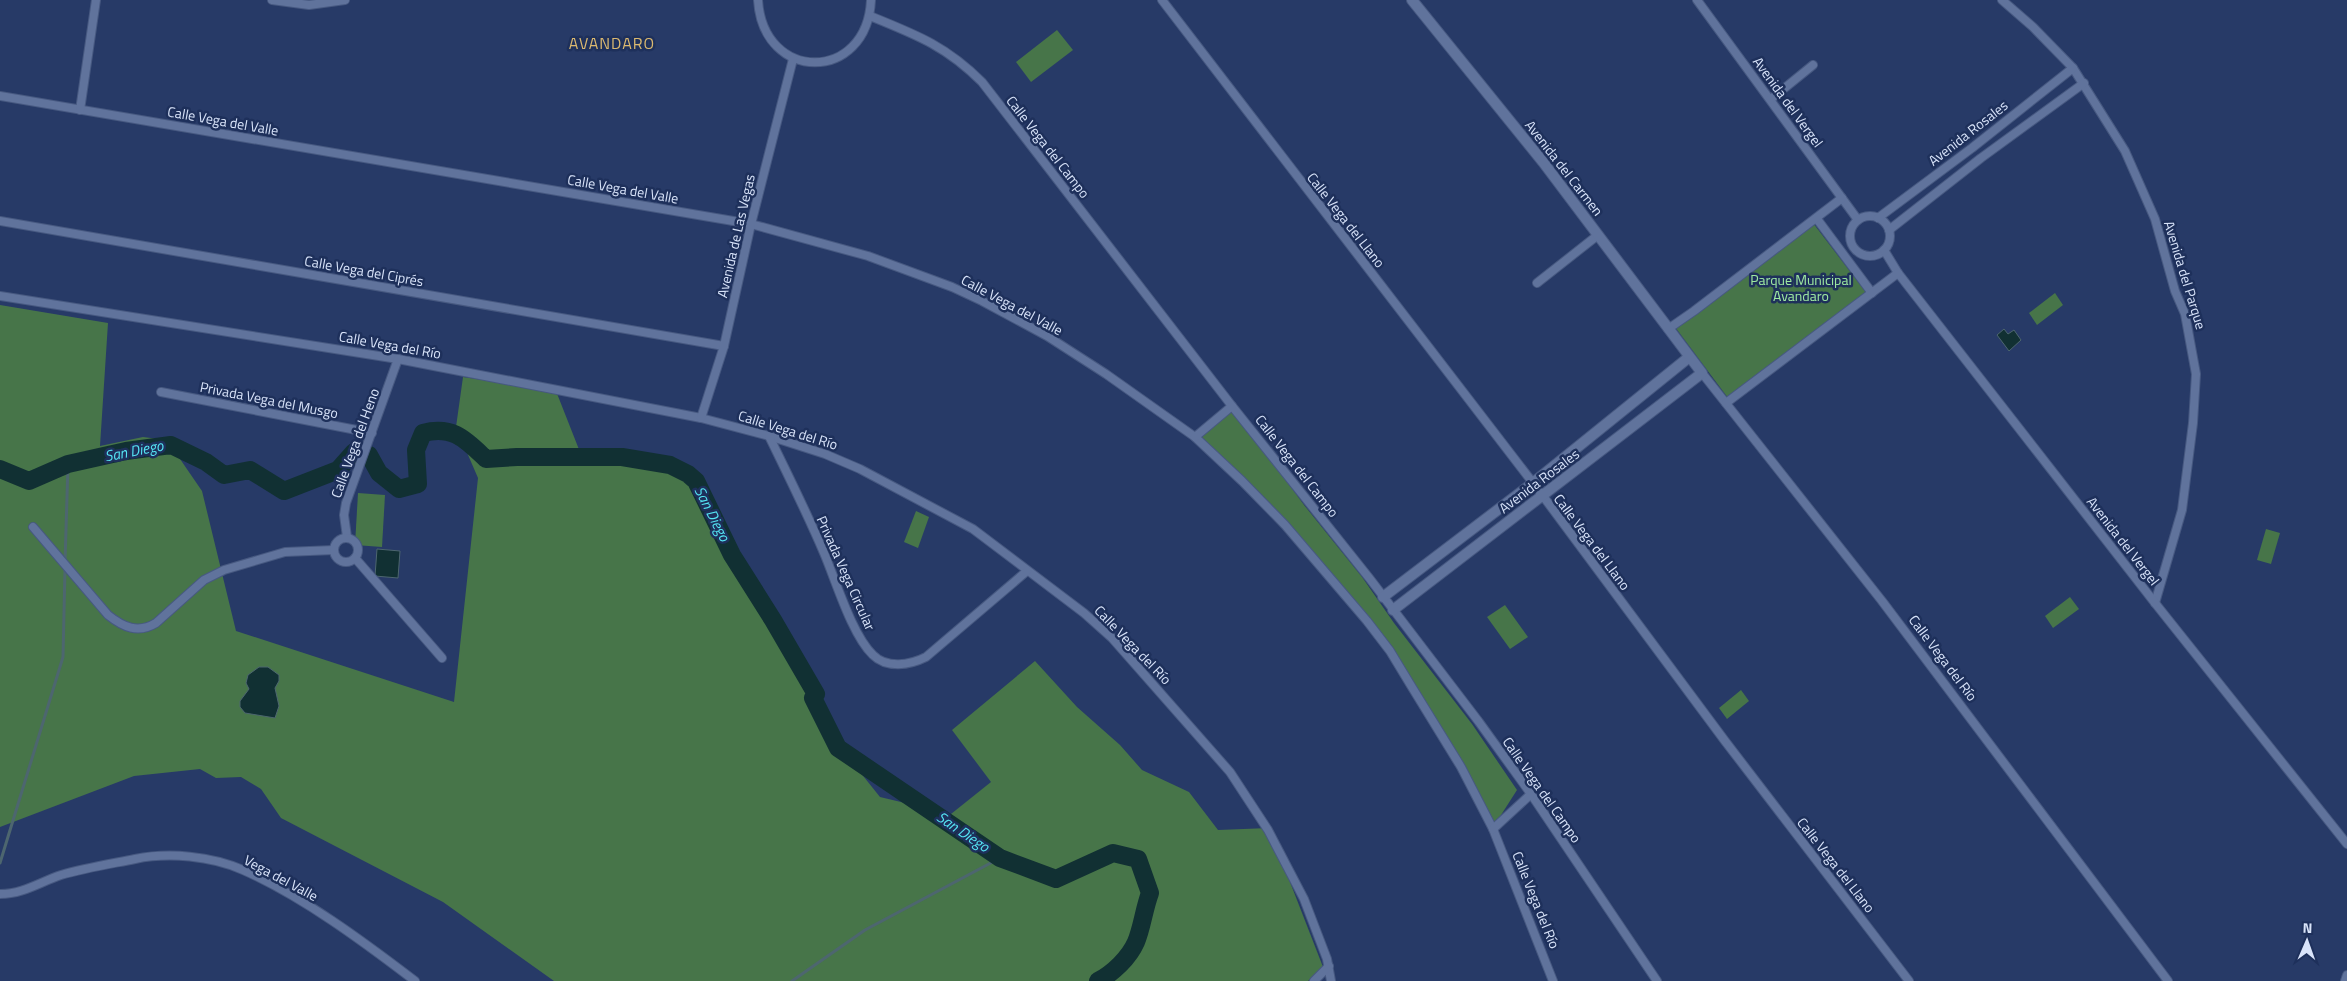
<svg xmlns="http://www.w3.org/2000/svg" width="2347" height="981" font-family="'Titillium Web',sans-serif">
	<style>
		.green { fill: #477549 }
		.water { fill: #113033; stroke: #4d666f }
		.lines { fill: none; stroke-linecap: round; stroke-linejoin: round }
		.stream { stroke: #4d666f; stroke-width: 3 }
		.river { stroke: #113033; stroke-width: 18 }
		.minor-casing { stroke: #475981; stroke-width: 10 }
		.tertiary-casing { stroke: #475981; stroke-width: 12 }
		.minor { stroke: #60739c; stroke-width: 8 }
		.tertiary { stroke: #60739c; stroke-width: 10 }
		.labels { text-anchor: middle; stroke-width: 5; stroke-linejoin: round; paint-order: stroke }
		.street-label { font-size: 14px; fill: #d9e4fa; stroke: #1e305b }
		.park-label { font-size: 14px; fill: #9fe9a1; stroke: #1e305b }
		.water-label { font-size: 15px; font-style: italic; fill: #55e5f4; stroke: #1e305b }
		.quarter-label { font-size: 16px; letter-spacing: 1px; fill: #dbb970; stroke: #1e305b }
	</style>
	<rect width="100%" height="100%" fill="#273a67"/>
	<g class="green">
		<path d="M1057 30 1073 50 1031 82 1016 62Z"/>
		<path d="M1813 223 1868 295 1728 398 1675 327Z"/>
		<path d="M2055 293 2063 305 2037 325 2029 313Z"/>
		<path d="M0 305 108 323 100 446 143 437 167 440 202 491 236 631 454 702 478 478 456 427 463 377 556 391 580 452 621 453 671 462 698 479 734 554 818 696 815 699 840 747 880 797 951 814 991 782 952 730 1035 661 1077 707 1120 745 1142 770 1189 792 1218 830 1269 828 1323 967 1308 981H554L443 902 281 818 261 789 241 777 216 778 200 769 134 776 0 827Z"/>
		<path d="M1233 408 1304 505 1362 577 1394 623 1472 724 1517 790 1494 826 1369 620 1198 437Z"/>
		<path d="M358 493 385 495 382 547 355 545Z"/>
		<path d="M916 511 929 517 918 548 904 542Z"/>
		<path d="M2266 529 2280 533 2271 564 2257 560Z"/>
		<path d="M2070 597 2079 609 2053 628 2045 616Z"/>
		<path d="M1505 605 1528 637 1510 649 1487 617Z"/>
		<path d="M1741 690 1749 701 1727 719 1719 708Z"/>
	</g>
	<g class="water">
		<path d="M2004 329 2008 334 2014 330 2021 340 2009 351 1997 335Z"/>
		<path d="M377 549 400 551 398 578 375 576Z"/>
		<path d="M259 667H268L279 675V681L275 688 279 706 275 718 245 713 240 707V701L249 689 246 683 248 675Z"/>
	</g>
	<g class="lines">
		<g class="stream">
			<path d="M65 562 68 464"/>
			<path d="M0 863 63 657 65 568"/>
			<path d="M792 981 865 930 1000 858"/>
		</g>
		<path class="river" d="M0 469 29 481 68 464 126 451 171 445 206 462 224 475 250 470 284 491 338 470 354 452 369 455 379 473 399 489 418 484 416 450 423 433C453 425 466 440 486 459L517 457H622L670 465 688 474 696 481 732 555 773 620 816 694 813 698 838 748 1000 858 1056 879 1113 853 1138 859 1150 893C1144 909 1142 928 1136 942 1129 958 1113 973 1098 981"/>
		<g class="minor-casing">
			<g id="minor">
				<path d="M272 0 309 5 345 0"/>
				<path d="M758 0C763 83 867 83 871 0"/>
				<path d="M1162 0 1543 496 1725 741 1909 981"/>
				<path d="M1697 0 1858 220"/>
				<path d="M2002 0 2033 27 2073 68 2125 151 2155 219 2175 291 2185 314 2196 374 2193 423 2182 510 2155 603"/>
				<path d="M870 16C917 35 946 46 982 82L1232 406 1370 579 1479 722 1531 794 1657 981"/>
				<path d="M0 96 751 224 868 256 952 287 982 301 1047 336 1106 374 1195 437 1242 481 1285 525 1367 621 1390 651 1410 684 1461 767 1493 829 1553 981"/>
				<path d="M1771 99 1813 65"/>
				<path d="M80 110 96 0"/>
				<circle cx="1870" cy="236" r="20"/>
				<path d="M1878 218 1972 148 2073 68"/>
				<path d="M1817 219 1872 293"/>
				<path d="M0 221 724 346"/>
				<path d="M1889 230 1981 158 2084 83"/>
				<path d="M1884 250 1898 273 2155 603 2347 844"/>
				<path d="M1537 283 1598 235"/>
				<path d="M0 296 398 359 701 418 769 436 825 454 860 469 973 529 1084 613 1112 638 1230 772 1268 830 1304 899 1327 959 1331 981"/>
				<path d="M1668 329 1694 311 1842 198"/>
				<path d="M1702 373 1882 601 2168 981"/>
				<path d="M161 392 372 433"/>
				<path d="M1726 403 1898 273"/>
				<path d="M701 418 724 346 751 224 793 59"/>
				<path d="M769 436C788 475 807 513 824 553 836 581 852 635 873 655 887 669 910 665 926 657L1027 571"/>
				<path d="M1195 437 1232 406"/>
				<path d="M33 527 108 615C123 627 138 634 156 623L204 580 224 570 285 552 334 550"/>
				<path d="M347 537 344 515 346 503 398 359"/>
				<circle cx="346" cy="550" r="12"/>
				<path d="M355 558 442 658"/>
				<path d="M1493 829 1531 794"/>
				<path d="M0 894C23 894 40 882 61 875 85 868 110 864 135 859 169 852 211 856 243 870 302 896 364 942 415 981"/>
				<path d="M1314 981 1329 966"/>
				<path d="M2345 981 2347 975"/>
			</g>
		</g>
		<g class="tertiary-casing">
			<g id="tertiary">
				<path d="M1383 597 1533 483 1688 358"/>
				<path d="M1393 610 1702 373 1543 162 1412 0"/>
			</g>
		</g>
		<use href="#minor" class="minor"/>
		<use href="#tertiary" class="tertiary"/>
	</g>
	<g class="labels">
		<g class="street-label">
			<text transform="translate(1788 102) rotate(54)" y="5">Avenida del Vergel</text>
			<text transform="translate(223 121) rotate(10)" y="5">Calle Vega del Valle</text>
			<text transform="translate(1968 133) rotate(-38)" y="5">Avenida Rosales</text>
			<text transform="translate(1048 147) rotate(52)" y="5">Calle Vega del Campo</text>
			<text transform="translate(1564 168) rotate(52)" y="5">Avenida del Carmen</text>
			<text transform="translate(623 189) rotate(10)" y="5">Calle Vega del Valle</text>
			<text transform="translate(1346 220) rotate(52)" y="5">Calle Vega del Llano</text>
			<text transform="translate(736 236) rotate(-77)" y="5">Avenida de Las Vegas</text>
			<text transform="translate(364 271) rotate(10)" y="5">Calle Vega del Ciprés</text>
			<text transform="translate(2185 275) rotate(73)" y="5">Avenida del Parque</text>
			<text transform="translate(1012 305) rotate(28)" y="5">Calle Vega del Valle</text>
			<text transform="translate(390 345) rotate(10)" y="5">Calle Vega del Río</text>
			<text transform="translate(269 400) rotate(11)" y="5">Privada Vega del Musgo</text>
			<text transform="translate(788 430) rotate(17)" y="5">Calle Vega del Río</text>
			<text transform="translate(355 443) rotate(-70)" y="5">Calle Vega del Heno</text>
			<text transform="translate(1297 466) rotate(52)" y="5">Calle Vega del Campo</text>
			<text transform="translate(1539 481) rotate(-37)" y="5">Avenida Rosales</text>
			<text transform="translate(2123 541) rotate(52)" y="5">Avenida del Vergel</text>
			<text transform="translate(1592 542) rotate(53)" y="5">Calle Vega del Llano</text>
			<text transform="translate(846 573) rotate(66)" y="5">Privada Vega Circular</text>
			<text transform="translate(1133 645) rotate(46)" y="5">Calle Vega del Río</text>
			<text transform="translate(1943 658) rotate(53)" y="5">Calle Vega del Río</text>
			<text transform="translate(1542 790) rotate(55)" y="5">Calle Vega del Campo</text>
			<text transform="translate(1836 865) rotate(52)" y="5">Calle Vega del Llano</text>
			<text transform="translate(281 878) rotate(28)" y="5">Vega del Valle</text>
			<text transform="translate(1536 900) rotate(68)" y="5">Calle Vega del Río</text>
		</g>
		<g class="park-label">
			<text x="1801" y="285">Parque Municipal<tspan x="1801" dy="16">Avandaro</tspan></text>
		</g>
		<g class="water-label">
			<text transform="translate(134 451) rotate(-11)" y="5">San Diego</text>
			<text transform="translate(712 514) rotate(63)" y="5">San Diego</text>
			<text transform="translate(963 832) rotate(34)" y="5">San Diego</text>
		</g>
		<g class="quarter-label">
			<text x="612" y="49">AVANDARO</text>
		</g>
	</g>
	<g transform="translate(2307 941) rotate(2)" stroke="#1e305b" stroke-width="4" paint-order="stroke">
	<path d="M0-4L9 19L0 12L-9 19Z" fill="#d9e4fa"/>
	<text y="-8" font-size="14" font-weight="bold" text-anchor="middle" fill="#d9e4fa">N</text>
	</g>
</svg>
